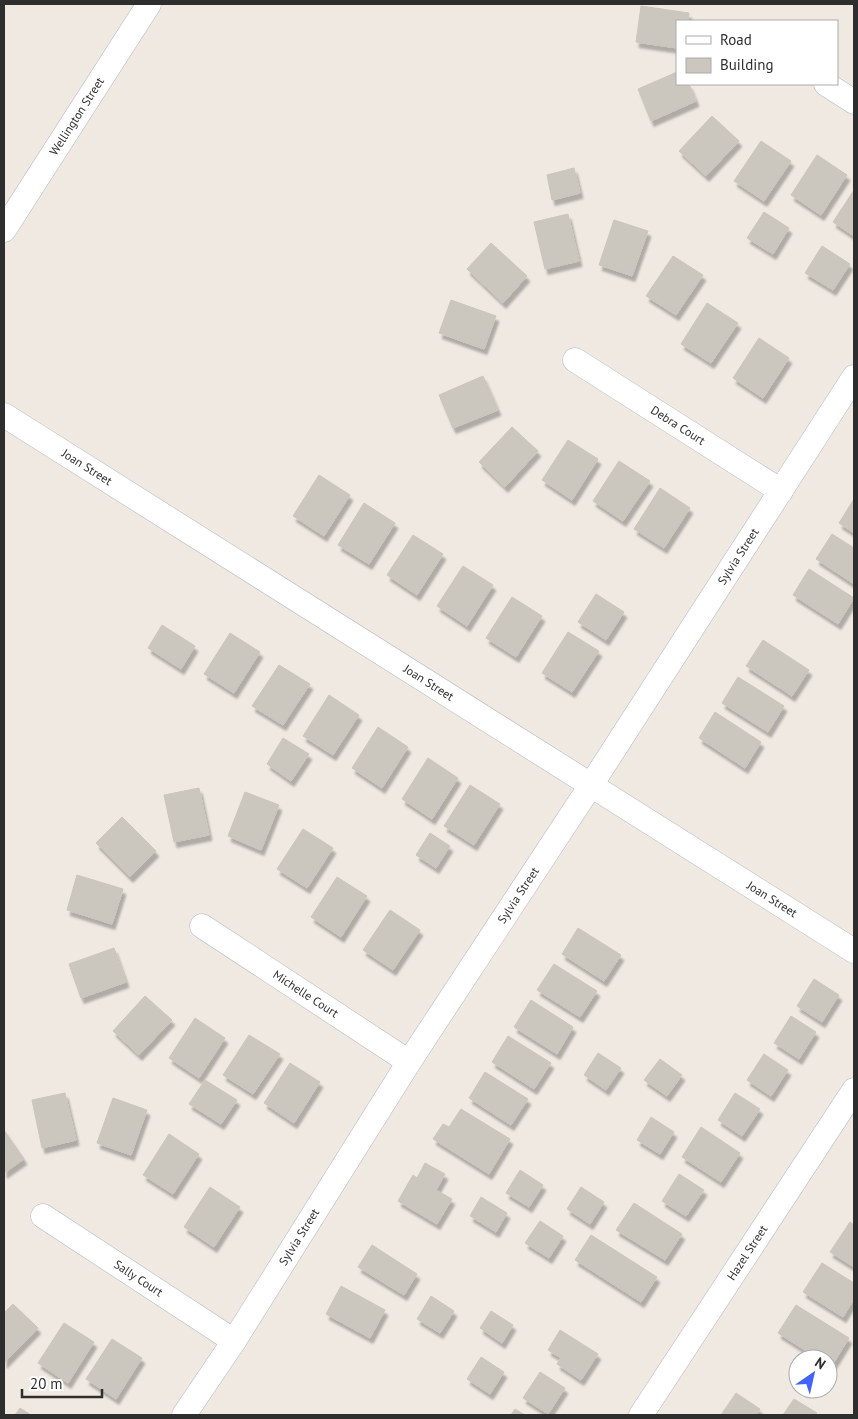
<svg xmlns="http://www.w3.org/2000/svg" width="858" height="1419" font-family="'PT Sans',sans-serif">
	<style>
		.building { fill: #cbc7bf; stroke: #cbc5ba; filter: url(#shadow) }
		.lines { fill: none; stroke-linecap: round; stroke-linejoin: round }
		.minor-casing { stroke: #b4b7c1; stroke-width: 25 }
		.minor { stroke: #fff; stroke-width: 24 }
		.labels { text-anchor: middle; stroke-width: 5; stroke-linejoin: round; paint-order: stroke }
		.street-label { font-size: 12px; fill: #2e2e2e; stroke: #fff }
	</style>
	<defs>
		<filter id="shadow"><feDropShadow dx="3" dy="5.5" stdDeviation="1" flood-color="#0004"/></filter>
	</defs>
	<rect width="100%" height="100%" fill="#efe9e1"/>
	<g class="building">
		<path d="M641 6 689 13 688 21H677V48L636 42Z"/>
		<path d="M677 72V84H689L696 101 651 121 638 89Z"/>
		<path d="M712 116 739 141 706 176 679 151Z"/>
		<path d="M761 141 791 161 764 201 734 181Z"/>
		<path d="M817 155 847 175 821 215 791 195Z"/>
		<path d="M574 168 580 193 552 200 547 175Z"/>
		<path d="M854 190V236L833 222Z"/>
		<path d="M764 212 789 228 773 254 747 238Z"/>
		<path d="M568 214 579 261 545 269 534 222Z"/>
		<path d="M614 220 648 231 632 276 599 265Z"/>
		<path d="M491 243 527 276 503 303 467 269Z"/>
		<path d="M822 246 850 264 833 290 805 273Z"/>
		<path d="M673 256 703 275 676 315 646 296Z"/>
		<path d="M451 300 496 316 484 349 439 333Z"/>
		<path d="M707 303 738 323 711 363 681 344Z"/>
		<path d="M759 338 789 358 763 398 733 378Z"/>
		<path d="M483 376 498 410 453 428 439 395Z"/>
		<path d="M512 427 538 451 505 487 479 462Z"/>
		<path d="M568 440 598 459 572 500 542 480Z"/>
		<path d="M619 461 650 481 623 521 593 501Z"/>
		<path d="M319 475 350 495 324 536 293 516Z"/>
		<path d="M660 488 690 508 664 548 634 529Z"/>
		<path d="M854 499V533L839 523Z"/>
		<path d="M364 503 395 523 369 564 338 545Z"/>
		<path d="M832 534 854 548V584L816 559Z"/>
		<path d="M413 535 443 554 417 595 387 575Z"/>
		<path d="M463 566 493 585 467 626 437 606Z"/>
		<path d="M809 569 854 598 838 624 793 595Z"/>
		<path d="M596 594 624 612 606 640 578 622Z"/>
		<path d="M512 597 542 616 516 657 486 638Z"/>
		<path d="M162 625 195 646 181 669 148 648Z"/>
		<path d="M568 632 599 651 572 692 542 673Z"/>
		<path d="M230 633 260 652 234 693 204 674Z"/>
		<path d="M763 640 809 670 792 696 746 666Z"/>
		<path d="M279 665 310 684 283 725 252 706Z"/>
		<path d="M738 677 784 706 768 732 722 703Z"/>
		<path d="M329 695 359 715 333 755 303 736Z"/>
		<path d="M715 712 761 742 745 768 699 738Z"/>
		<path d="M378 727 408 747 382 788 352 768Z"/>
		<path d="M283 738 309 754 291 781 267 764Z"/>
		<path d="M428 758 458 778 432 819 402 799Z"/>
		<path d="M470 785 500 804 474 845 444 826Z"/>
		<path d="M199 788 209 835 174 842 164 795Z"/>
		<path d="M245 792 279 805 261 850 228 836Z"/>
		<path d="M122 817 156 851 130 877 96 843Z"/>
		<path d="M303 829 333 848 307 888 277 869Z"/>
		<path d="M430 833 450 846 436 868 416 855Z"/>
		<path d="M77 875 123 889 112 924 67 910Z"/>
		<path d="M337 877 367 896 341 937 311 917Z"/>
		<path d="M390 910 420 930 393 970 363 950Z"/>
		<path d="M578 928 621 955 604 981 562 954Z"/>
		<path d="M114 948 126 982 81 998 69 964Z"/>
		<path d="M554 964 597 991 580 1017 537 990Z"/>
		<path d="M814 979 839 995 822 1022 797 1006Z"/>
		<path d="M145 996 172 1020 139 1055 113 1031Z"/>
		<path d="M531 1000 573 1027 557 1054 514 1027Z"/>
		<path d="M791 1016 816 1032 799 1059 774 1043Z"/>
		<path d="M195 1018 225 1038 199 1078 169 1058Z"/>
		<path d="M249 1035 280 1054 253 1094 223 1075Z"/>
		<path d="M508 1036 551 1063 534 1089 492 1062Z"/>
		<path d="M598 1053 621 1068 606 1090 584 1075Z"/>
		<path d="M764 1054 788 1070 771 1096 747 1080Z"/>
		<path d="M660 1059 682 1075 667 1096 644 1080Z"/>
		<path d="M290 1063 320 1082 294 1123 264 1103Z"/>
		<path d="M485 1072 528 1099 511 1125 469 1098Z"/>
		<path d="M205 1080 237 1100 221 1124 189 1104Z"/>
		<path d="M65 1093 76 1140 42 1148 32 1100Z"/>
		<path d="M735 1093 760 1109 742 1136 718 1120Z"/>
		<path d="M113 1098 147 1110 131 1155 97 1143Z"/>
		<path d="M461 1109 510 1139 489 1174 433 1139 443 1124 449 1127Z"/>
		<path d="M651 1117 674 1132 660 1154 637 1140Z"/>
		<path d="M701 1127 740 1153 721 1182 682 1157Z"/>
		<path d="M4 1130 24 1159 4 1173Z"/>
		<path d="M169 1134 199 1154 173 1194 143 1175Z"/>
		<path d="M425 1163 445 1174 436 1190 452 1199 437 1224 398 1201 413 1175 417 1178Z"/>
		<path d="M520 1170 543 1185 529 1207 506 1193Z"/>
		<path d="M679 1174 704 1190 686 1216 662 1201Z"/>
		<path d="M210 1187 240 1207 214 1247 184 1227Z"/>
		<path d="M581 1187 604 1202 590 1224 567 1209Z"/>
		<path d="M481 1197 507 1213 496 1232 470 1216Z"/>
		<path d="M634 1203 682 1234 665 1260 616 1230Z"/>
		<path d="M540 1221 563 1236 549 1258 525 1243Z"/>
		<path d="M850 1222 854 1225V1267L830 1252Z"/>
		<path d="M591 1235 657 1277 641 1302 575 1260Z"/>
		<path d="M372 1245 417 1274 404 1295 358 1267Z"/>
		<path d="M822 1263 854 1283V1299L843 1317 803 1292Z"/>
		<path d="M341 1286 385 1310 370 1338 326 1314Z"/>
		<path d="M431 1296 454 1311 440 1333 417 1319Z"/>
		<path d="M13 1304 38 1328 4 1363V1313Z"/>
		<path d="M796 1305 849 1338 831 1367 828 1365V1359H819L778 1333Z"/>
		<path d="M491 1311 513 1325 502 1343 480 1328Z"/>
		<path d="M64 1323 94 1342 68 1383 38 1363Z"/>
		<path d="M560 1330 598 1354 581 1380 557 1364 561 1358 548 1350Z"/>
		<path d="M112 1339 142 1358 116 1399 86 1379Z"/>
		<path d="M481 1357 504 1372 490 1394 467 1379Z"/>
		<path d="M540 1372 565 1388 548 1414 523 1398Z"/>
		<path d="M736 1393 760 1409 756 1415H721Z"/>
		<path d="M794 1399 817 1413 815 1415H783Z"/>
		<path d="M20 1408 31 1415H15Z"/>
		<path d="M515 1409 525 1415H511Z"/>
	</g>
	<g class="lines">
		<g class="minor-casing">
			<g id="minor">
				<path d="M826 84 854 102"/>
				<path id="s1" d="M4 230 149 4"/>
				<path id="s2" d="M575 360 781 491"/>
				<path id="s3" d="M4 415 854 951"/>
				<path id="s4" d="M202 926 409 1062"/>
				<path id="s5" d="M43 1216 234 1341"/>
				<path id="s6" d="M184 1415 234 1341 409 1062 591 785 854 377"/>
				<path id="s7" d="M641 1415 854 1090"/>
			</g>
		</g>
		<use href="#minor" class="minor"/>
	</g>
	<g class="labels">
		<g class="street-label">
			<text dy="4" stroke="none"><textPath href="#s1" startOffset="135">Wellington Street</textPath></text>
			<text dy="4" stroke="none"><textPath href="#s2" startOffset="122">Debra Court</textPath></text>
			<text dy="4" stroke="none"><textPath href="#s3" startOffset="98">Joan Street</textPath></text>
			<text dy="4" stroke="none"><textPath href="#s6" startOffset="1022">Sylvia Street</textPath></text>
			<text dy="4" stroke="none"><textPath href="#s3" startOffset="502">Joan Street</textPath></text>
			<text dy="4" stroke="none"><textPath href="#s6" startOffset="618">Sylvia Street</textPath></text>
			<text dy="4" stroke="none"><textPath href="#s3" startOffset="908">Joan Street</textPath></text>
			<text dy="4" stroke="none"><textPath href="#s4" startOffset="124">Michelle Court</textPath></text>
			<text dy="4" stroke="none"><textPath href="#s6" startOffset="212">Sylvia Street</textPath></text>
			<text dy="4" stroke="none"><textPath href="#s7" startOffset="194">Hazel Street</textPath></text>
			<text dy="4" stroke="none"><textPath href="#s5" startOffset="114">Sally Court</textPath></text>
		</g>
	</g>
	<rect width="858" height="1419" fill="none" stroke="#2e2e2e" stroke-width="10"/>
	<rect x="676" y="20" width="162" height="65" fill="#ffffff" stroke="#ababab"/>
	<rect x="686" y="36" width="25" height="8" fill="#ffffff" stroke="#ababab"/>
	<text x="720" y="45" font-size="15" fill="#2e2e2e">Road</text>
	<rect x="686" y="58" width="25" height="15" fill="#cbc7bf" stroke="#ababab"/>
	<text x="720" y="70" font-size="15" fill="#2e2e2e">Building</text>
	<g transform="translate(813 1374) rotate(34)"><circle r="24" fill="#ffffff" stroke="#ababab"/>
	<path d="M0-4L9 19L0 12L-9 19Z" fill="#4264fb"/>
	<text y="-8" font-size="14" font-weight="bold" text-anchor="middle" fill="#2e2e2e">N</text>
	</g>
	<path d="M22 1389v8h80v-8" fill="none" stroke="#2e2e2e" stroke-width="2.5"/>
	<text x="30" y="1389" font-size="15" fill="#2e2e2e" stroke="#ffffff" stroke-width="4" paint-order="stroke">20 m</text>
</svg>
